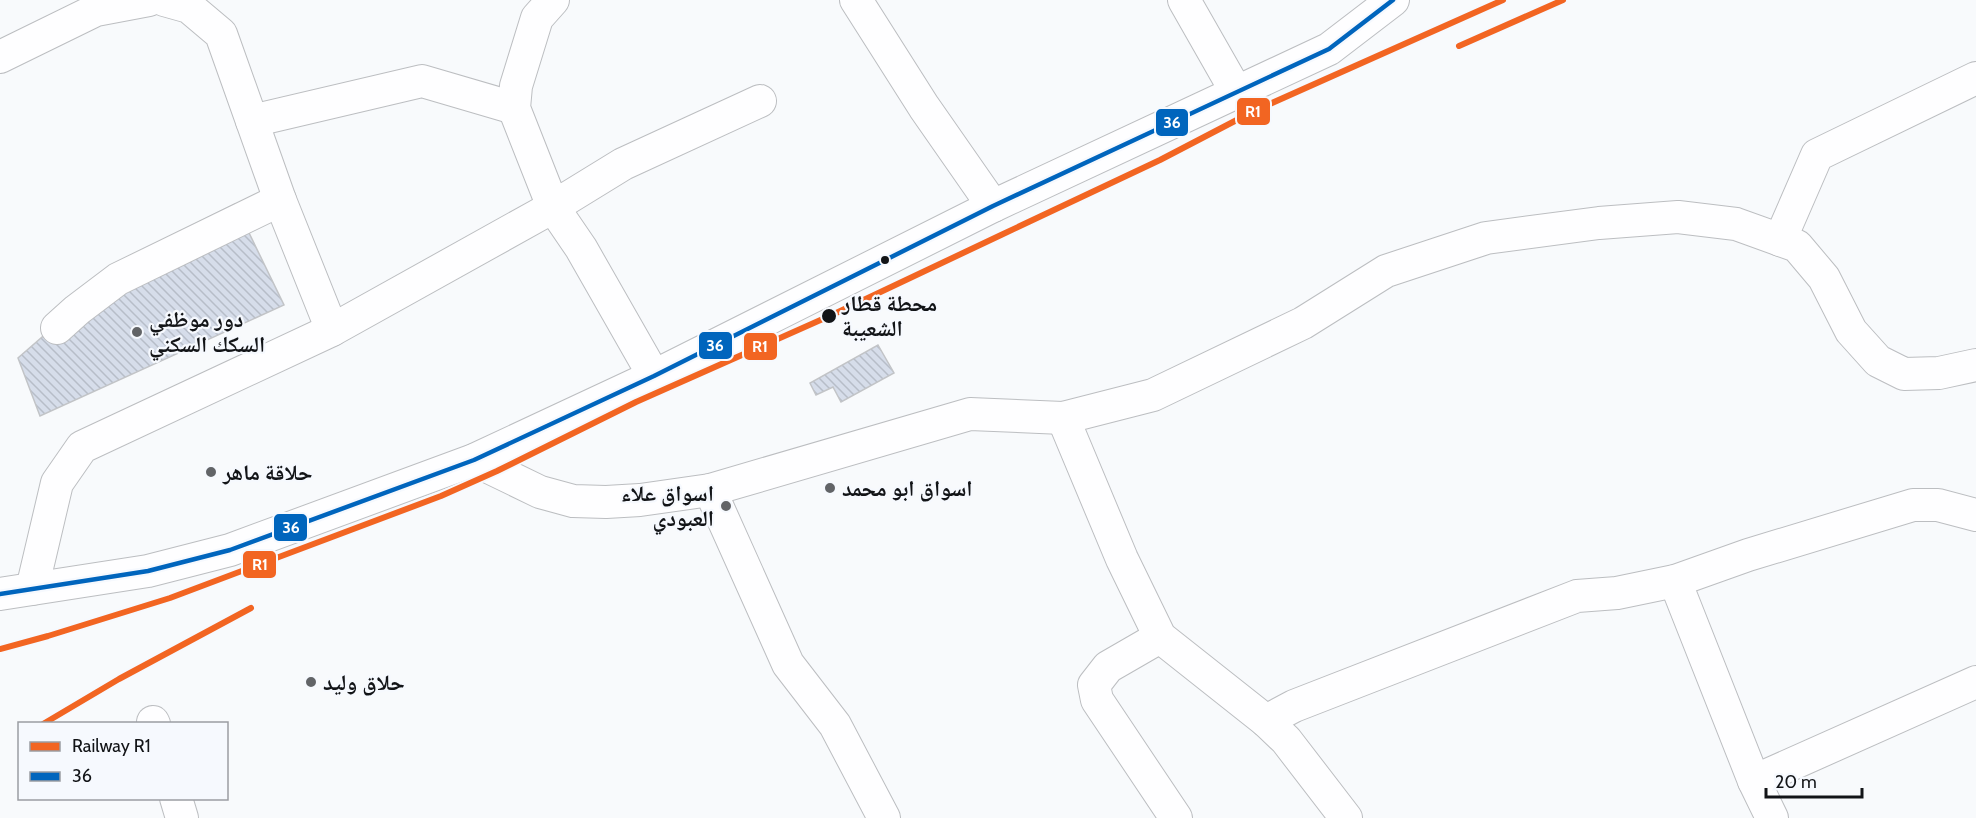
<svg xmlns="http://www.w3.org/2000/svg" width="1976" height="818" font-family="Cabin,'Noto Naskh Arabic',sans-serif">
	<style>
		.building { fill: url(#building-back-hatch); stroke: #c2c4c7; stroke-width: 1.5 }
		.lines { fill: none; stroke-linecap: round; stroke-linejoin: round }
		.minor-casing { stroke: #bcbec1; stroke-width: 34 }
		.minor { stroke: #fefeff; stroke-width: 32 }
		.bus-1-casing { stroke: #f6f9fe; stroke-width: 9 }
		.bus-1 { stroke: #0065bd; stroke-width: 4.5 }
		.rail-1-casing { stroke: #f6f9fe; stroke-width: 10 }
		.rail-1 { stroke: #f26522; stroke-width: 6 }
		.bus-dot { fill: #121417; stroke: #f6f9fe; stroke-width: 2 }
		.poi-dot { fill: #626467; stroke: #f6f9fe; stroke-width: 2 }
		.labels { text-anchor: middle; stroke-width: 4.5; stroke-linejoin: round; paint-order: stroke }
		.stop-label { font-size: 22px; font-weight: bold; fill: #121417; stroke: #f6f9fe; text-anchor: start }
		.poi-label { font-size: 22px; font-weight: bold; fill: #121417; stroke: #f6f9fe; text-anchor: start }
		.line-badge { stroke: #f6f9fe; stroke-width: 2 }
		.badge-label { font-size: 16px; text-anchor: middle; font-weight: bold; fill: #fff }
	</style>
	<defs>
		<pattern id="building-back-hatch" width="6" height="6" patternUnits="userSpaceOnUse" patternTransform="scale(1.5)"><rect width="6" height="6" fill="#d6ddea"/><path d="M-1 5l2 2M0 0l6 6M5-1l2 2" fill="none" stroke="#b7bdc8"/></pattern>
	</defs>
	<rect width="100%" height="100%" fill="#f8fafc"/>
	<g class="building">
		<path d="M235 204 284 305 40 416 18 358 141 251Z"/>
		<path d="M878 345 894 373 841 402 833 387 816 395 810 383Z"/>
	</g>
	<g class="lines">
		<g class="minor-casing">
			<g id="minor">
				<path d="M164 0 189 7 221 34 280 200 332 330"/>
				<path d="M553 0 537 18 516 86 514 108 553 207 623 164 760 101"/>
				<path d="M856 0 924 107 993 206"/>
				<path d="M1184 0 1237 93"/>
				<path d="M0 57 96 10 149 0"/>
				<path d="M252 121 422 81 514 108"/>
				<path d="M1780 240 1817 155 1976 78"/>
				<path d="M57 328 77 310 118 279 280 200"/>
				<path d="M1063 418 1122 559 1160 637 1266 721 1286 740 1346 818"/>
				<path d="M474 460 540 492 573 501 606 502 640 500 710 490 970 414 1063 418 1153 395 1303 323 1386 271 1486 238 1599 223 1678 217 1736 224 1797 246 1824 278 1851 331 1878 361 1904 374 1939 373 1976 365"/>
				<path d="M710 490 788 664 835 725 884 818"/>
				<path d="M1675 581 1754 781 1772 818"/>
				<path d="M32 589 57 483 82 447 332 330 553 207 581 248 654 376"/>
				<path d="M0 594 148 571 230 550 474 460 654 376 993 206 1329 49 1393 0"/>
				<path d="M1160 637 1108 667 1094 685 1097 700 1176 818"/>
				<path d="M1266 721 1294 706 1577 596 1617 593 1675 581 1748 555 1913 505H1938L1976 515"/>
				<path d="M153 722 154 724"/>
				<path d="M1754 781 1976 682"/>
				<path d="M176 798 182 818"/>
			</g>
		</g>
		<use href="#minor" class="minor"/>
		<g class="bus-1-casing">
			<path id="bus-1" d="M0 594 148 571 230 550 474 460 654 376 993 206 1329 49 1393 0"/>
		</g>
		<use href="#bus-1" class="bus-1"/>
		<g class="rail-1-casing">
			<g id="rail-1">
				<path d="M1459 46 1563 0"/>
				<path d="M0 649 48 636 170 598 441 496 497 471 636 402 834 314 1001 235 1160 160 1254 111 1503 0"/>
				<path d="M43 724 119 679 251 608"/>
			</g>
		</g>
		<use href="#rail-1" class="rail-1"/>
	</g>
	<g class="bus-dot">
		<circle cx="885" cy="260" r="5"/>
		<circle cx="829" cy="316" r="8"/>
	</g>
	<g class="poi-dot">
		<circle cx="137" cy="332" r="6"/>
		<circle cx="211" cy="472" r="6"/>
		<circle cx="830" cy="488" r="6"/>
		<circle cx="726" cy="506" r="6"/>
		<circle cx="311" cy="682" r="6"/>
	</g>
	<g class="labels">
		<g class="stop-label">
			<text x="842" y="311">محطة قطار<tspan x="842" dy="25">الشعيبة</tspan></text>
		</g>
		<g class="poi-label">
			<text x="149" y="327">دور موظفي<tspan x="149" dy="25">السكك السكني</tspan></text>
			<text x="223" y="480">حلاقة ماهر</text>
			<text x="842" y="496">اسواق ابو محمد</text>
			<text x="714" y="501" text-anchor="end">اسواق علاء<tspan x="714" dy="25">العبودي</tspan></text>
			<text x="323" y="690">حلاق وليد</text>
		</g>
	</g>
	<g class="line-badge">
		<rect x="1236" y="97" width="35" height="29" rx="6" fill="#f26522"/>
		<rect x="1155" y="108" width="34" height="29" rx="6" fill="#0065bd"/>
		<rect x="698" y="331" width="35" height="29" rx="6" fill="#0065bd"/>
		<rect x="743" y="332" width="35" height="29" rx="6" fill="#f26522"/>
		<rect x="273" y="513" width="35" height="29" rx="6" fill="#0065bd"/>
		<rect x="242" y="550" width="35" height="29" rx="6" fill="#f26522"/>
	</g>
	<g class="badge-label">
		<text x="1253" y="117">R1</text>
		<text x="1172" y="128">36</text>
		<text x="715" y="351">36</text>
		<text x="760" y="352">R1</text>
		<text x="291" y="533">36</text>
		<text x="260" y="570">R1</text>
	</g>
	<rect x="18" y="722" width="210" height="78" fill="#f6f9fe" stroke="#9b9da2" stroke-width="1.5"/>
	<rect x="30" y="742" width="30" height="9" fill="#f26522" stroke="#9b9da2" stroke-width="1.5"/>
	<text x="72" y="752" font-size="18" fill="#121417">Railway R1</text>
	<rect x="30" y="772" width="30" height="9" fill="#0065bd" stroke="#9b9da2" stroke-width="1.5"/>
	<text x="72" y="782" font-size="18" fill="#121417">36</text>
	<path d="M1766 788v9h96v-9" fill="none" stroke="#121417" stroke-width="3"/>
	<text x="1775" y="788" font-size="18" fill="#121417" stroke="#f6f9fe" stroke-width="4.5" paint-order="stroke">20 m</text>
</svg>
